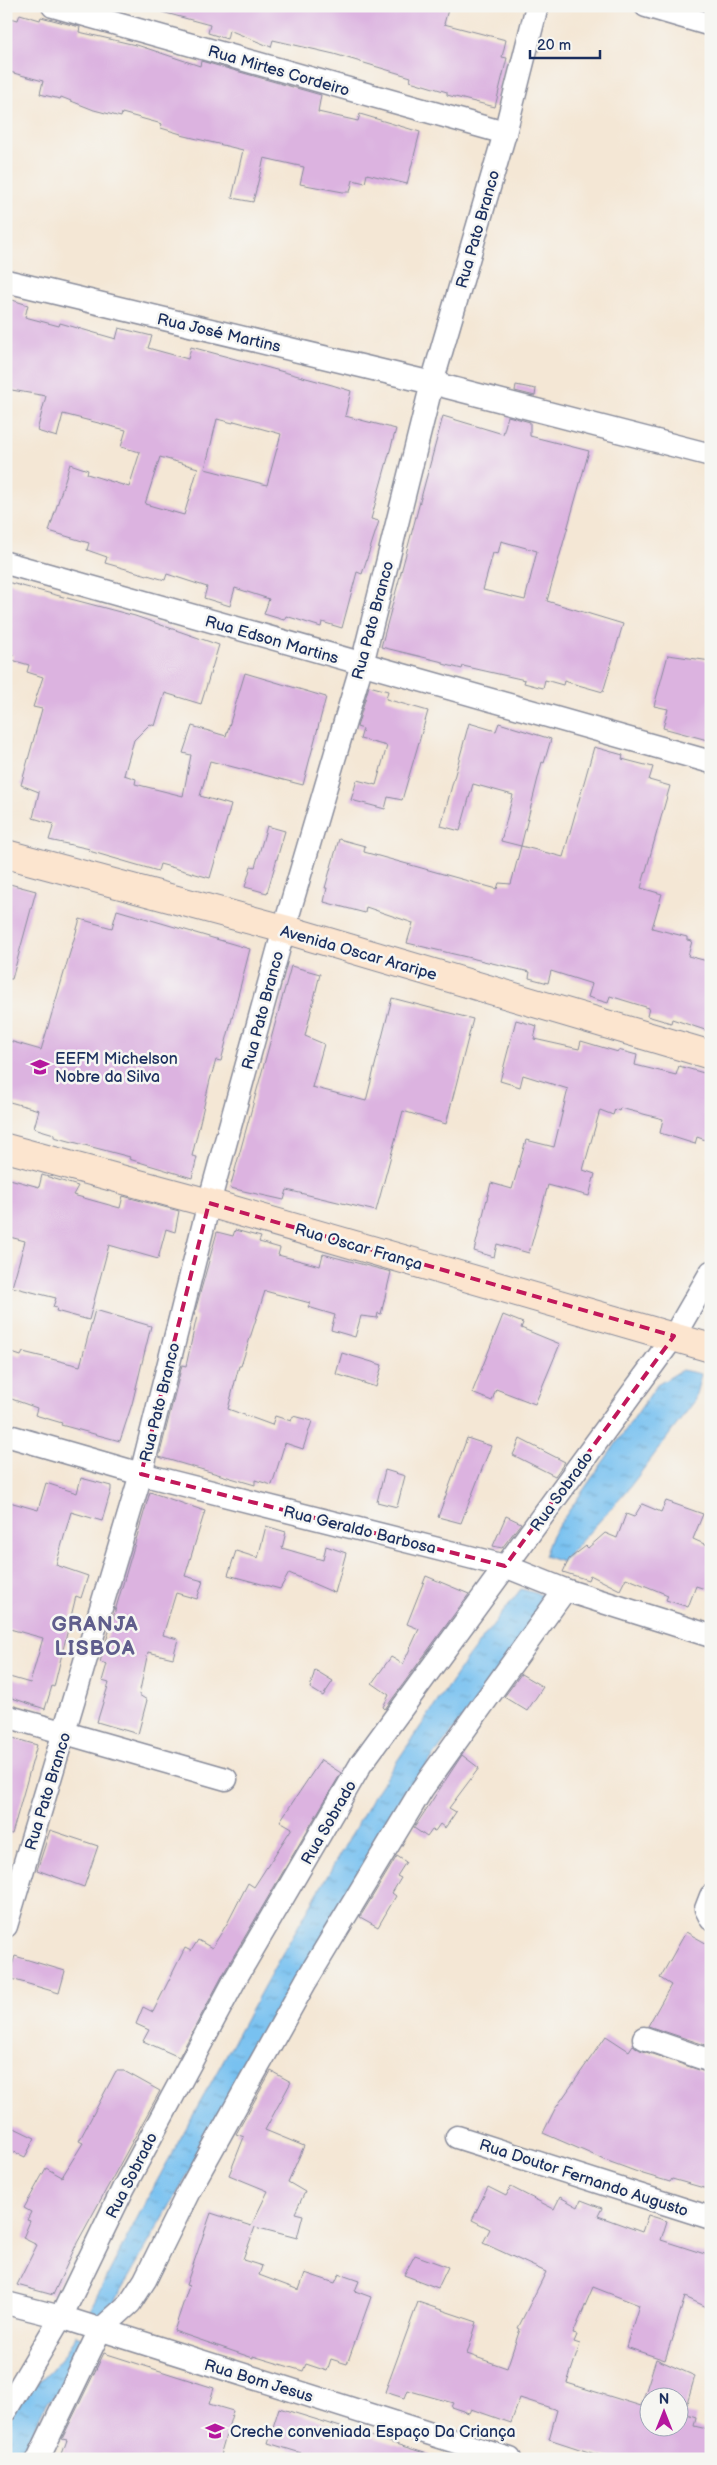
<svg xmlns="http://www.w3.org/2000/svg" width="717" height="2465" font-family="'Balsamiq Sans',sans-serif">
	<style>
		.water { fill: url(#water-ripples); stroke: #4a78a7 }
		.building { fill: #dcb3e0; fill-rule: evenodd }
		.lines { fill: none; stroke-linecap: round; stroke-linejoin: round }
		.street-casing { stroke: #888b9a; stroke-width: 25 }
		.secondary-casing { stroke: #888b9a; stroke-width: 30 }
		.street { stroke: #fff; stroke-width: 22 }
		.secondary { stroke: #fce5cf; stroke-width: 28 }
		.marked { fill: none; stroke: #c2185b; stroke-width: 4; stroke-dasharray: 10 6; stroke-linejoin: round }
		.labels { text-anchor: middle; stroke-width: 5; stroke-linejoin: round; paint-order: stroke }
		.street-label { font-size: 16px; fill: #1b2f5e; stroke: #f6f6f2 }
		.poi-label { font-size: 16px; fill: #1b2f5e; stroke: #f6f6f2; text-anchor: start }
		.district-label { font-size: 21px; font-weight: bold; letter-spacing: 1px; fill: #5f5d8c; stroke: #f6f6f2 }
	</style>
	<defs>
		<pattern id="water-ripples" width="26" height="14" patternUnits="userSpaceOnUse" patternTransform="scale(1.25)"><rect width="26" height="14" fill="#78c1f0"/><path d="M2 4q2-2 4 0t4 0M15 11q2-2 4 0t4 0" fill="none" stroke="#629dc6"/></pattern>
	</defs>
	<rect width="100%" height="100%" fill="#f6f6f2"/>
	<filter id="ink" filterUnits="userSpaceOnUse"><feTurbulence type="fractalNoise" baseFrequency=".02" numOctaves="2"/><feDisplacementMap in="SourceGraphic" scale="10" xChannelSelector="R" yChannelSelector="G"/><feConvolveMatrix kernelMatrix="1 2 1 2 8 2 1 2 1" color-interpolation-filters="sRGB"/></filter>
	<filter id="wash" filterUnits="userSpaceOnUse"><feTurbulence type="fractalNoise" baseFrequency=".0096" numOctaves="4" result="noise"/><feDisplacementMap in="SourceGraphic" scale="20" xChannelSelector="R" yChannelSelector="G"/><feGaussianBlur stdDeviation="1.12" result="paint"/><feColorMatrix in="noise" values="0 0 0 0 0 0 0 0 0 0 0 0 0 0 0 0 0 1.4 0 .05"/><feComposite in="paint" operator="in"/></filter>
	<g filter="url(#wash)">
		<rect width="100%" height="100%" fill="#f4e7d5"/>
		<g class="water">
			<path d="M682 1370 701 1374 694 1402 626 1492 562 1562 544 1556 552 1535 657 1385Z"/>
			<path d="M521 1589 552 1598 538 1621 412 1784 103 2322 86 2317 146 2201 274 1968 376 1792 468 1657Z"/>
			<path d="M76 2335 90 2341 59 2392 46 2403 21 2459H6C6 2449 4 2437 7 2428 17 2388 62 2372 76 2335Z"/>
		</g>
		<g id="blocks">
			<g class="building">
				<path d="M163 6H449L444 24 506 40 502 57 507 58 495 107 447 95V92L410 81 411 77 334 54 273 40 271 47 229 30 227 39 208 33 210 25 162 12Z"/>
				<path d="M20 14 40 20 41 17 80 27 79 32 140 46 200 66 201 61 321 95 318 112 358 121 360 114 420 132 407 184 367 174 365 183 353 180 350 192H343L300 184 304 167 264 158 253 202 232 198 243 150 181 135V134L161 128 162 124 122 113 121 117 94 110 61 97 60 99 40 94 43 81 6 71V17L18 20Z"/>
				<path d="M6 298 28 305 25 317 59 326 60 323 116 339 119 328 152 336 148 348 188 359 191 347 332 385 351 391 345 416 396 429 371 519 379 521 362 574 357 572 342 628 322 622 321 627 286 616 284 620 264 614 269 599 235 588 230 606 204 598 207 587 167 574 165 580 105 563 107 557 87 550 89 543 49 531 70 464 88 470 87 474 129 487 140 452 121 447 126 430 63 414 57 437 37 431 46 396 6 389ZM217 419 233 423 234 421 281 434 267 485 205 469ZM160 457 198 468 184 515 145 504Z"/>
				<path d="M516 385 536 389 535 396 515 391Z"/>
				<path d="M443 416 503 434 508 416 530 422V436L589 451 547 601 623 624 603 692 564 681 563 685 545 680 543 688 524 683 525 680 463 666 462 669 443 664V662L381 647ZM501 541 537 551 525 600 483 590 493 553 498 554Z"/>
				<path d="M7 582 135 616 219 645 201 704 165 693 155 726 150 724 134 740 124 775 136 779 135 784 183 796 191 755 183 753 192 726 226 736 245 673 326 697 303 785 210 761 200 796 231 805 210 878 160 864 158 871 89 851 90 849 49 840 54 824 33 818 39 792 21 785 42 709 33 707 43 677 27 672 29 665 12 660 13 655 6 654Z"/>
				<path d="M668 655 711 661V741L663 728 668 709 654 706Z"/>
				<path d="M369 686 388 691 386 699 428 711 402 800 388 797 385 809 351 800 357 780 376 785 387 746 360 739 363 729 357 727Z"/>
				<path d="M469 723 496 731 499 723 551 739 544 763 542 762 521 846 563 857 594 747 623 755 622 759 653 767 649 780 670 786 641 888 662 894 652 928 687 937V940L692 941 688 956 711 962V1032L672 1019 671 1023 647 1016 649 1008 610 996 608 1003 588 997 592 984 551 971 548 983 529 978 530 972 407 943 413 923 366 907 365 913 324 902 327 888H325L339 839 365 846 364 852 497 889 499 883 511 884 521 846 501 841 513 795 473 784 460 831 441 826Z"/>
				<path d="M267 826 285 831 267 893 245 887 251 866 255 867Z"/>
				<path d="M6 883 36 891 12 979H6Z"/>
				<path d="M117 910 250 949 221 1061 216 1060 210 1080 192 1156 197 1157 192 1178 129 1159 130 1157 54 1137V1134L34 1128 39 1110 6 1101V1040L41 1050 80 919 112 928Z"/>
				<path d="M291 966 320 974 305 1036 324 1044 312 1087 366 1101 392 998 473 1019 446 1124 403 1111 376 1211 287 1190 284 1200 230 1188Z"/>
				<path d="M516 1020 537 1026 534 1039 579 1049 581 1041 618 1052V1050L637 1055 635 1065 676 1075 679 1066 711 1075V1142L697 1137 695 1144 660 1133 663 1119 620 1108 619 1111 615 1109 613 1115 600 1110 583 1170 595 1174 589 1196 548 1185 529 1253 497 1244 494 1257 474 1251 491 1183 512 1189 526 1140 554 1147 568 1089 523 1075 520 1087 500 1081Z"/>
				<path d="M42 1175 78 1186 73 1195 120 1208 123 1196 179 1211 175 1232 166 1229 158 1259 109 1245 89 1320 56 1311 57 1308 53 1307 56 1298 12 1287 25 1241 6 1236V1178L39 1187Z"/>
				<path d="M235 1230 261 1237 259 1242 280 1248 278 1255 320 1266 323 1254 391 1272 381 1314 378 1313 377 1318 361 1316 355 1337 331 1330 335 1315 308 1307 310 1303 265 1291 241 1366H239L228 1409 272 1425 275 1416 291 1421 293 1416 312 1421 303 1449 285 1443 272 1485 255 1480V1485L159 1457 182 1365 186 1366 197 1316 194 1315 217 1232 233 1236Z"/>
				<path d="M95 1310 151 1326 132 1404 120 1441 61 1425 62 1423 35 1415 37 1408 6 1397V1370L12 1353 21 1356 23 1352 80 1366Z"/>
				<path d="M503 1315 523 1323 521 1328 560 1344 535 1404 496 1389 492 1401 472 1393Z"/>
				<path d="M342 1353 382 1365 376 1387 336 1374Z"/>
				<path d="M467 1438 491 1446 461 1523 438 1517Z"/>
				<path d="M520 1439 565 1462 555 1476 513 1455Z"/>
				<path d="M385 1470 405 1476 397 1507 377 1502Z"/>
				<path d="M81 1478 111 1486V1490L102 1521 71 1512 56 1565 88 1576 81 1598 76 1596 54 1687 52 1686 45 1709 6 1696V1676L30 1683 43 1638 6 1628V1501L38 1510 46 1483 77 1493Z"/>
				<path d="M150 1492 205 1511 185 1576 203 1581 197 1599 176 1593 163 1635 178 1639 173 1658 148 1652 139 1695 147 1700 138 1734 97 1722 109 1683 102 1681 107 1664 100 1662Z"/>
				<path d="M666 1501 703 1514 693 1539 711 1547V1591L696 1586 688 1607 666 1600 668 1595 626 1578 620 1590 590 1575 588 1580 563 1572 569 1559 586 1546 588 1548 605 1533 617 1538 626 1514 634 1517 642 1504 661 1512Z"/>
				<path d="M506 1516 521 1523 502 1548 493 1546Z"/>
				<path d="M266 1526 286 1532 282 1548 323 1560 326 1546 346 1553 335 1593 289 1573 280 1589 228 1575 236 1551 258 1558Z"/>
				<path d="M426 1576 469 1594 385 1709 383 1707 389 1695 372 1683 391 1657 403 1664 419 1629 407 1624Z"/>
				<path d="M315 1670 333 1681 323 1696 310 1688Z"/>
				<path d="M521 1674 543 1687 527 1711 504 1697Z"/>
				<path d="M6 1736 37 1745 12 1834 6 1833Z"/>
				<path d="M462 1755 479 1768 449 1808 456 1812 445 1828 440 1824 435 1831 432 1830 427 1837 414 1828Z"/>
				<path d="M321 1760 341 1773 226 1969 179 2057 143 2041 149 2030 136 2024 143 2007 153 2012 185 1948 191 1951 198 1940 212 1948 228 1922 248 1883 254 1887 292 1828 280 1821Z"/>
				<path d="M50 1830 98 1846 84 1887 37 1870Z"/>
				<path d="M397 1856 406 1862 397 1876 401 1878 392 1893 396 1896 378 1927 360 1917Z"/>
				<path d="M686 1932 711 1946V2047L648 2026 671 1985 660 1978Z"/>
				<path d="M15 1956 65 1971 59 1993 8 1978Z"/>
				<path d="M606 2036 629 2051 633 2045 640 2050 711 2074V2190L672 2179 670 2182 643 2174 605 2160 543 2133 555 2109Z"/>
				<path d="M116 2071H124L160 2091 77 2243 53 2295 17 2285 37 2245 23 2238 30 2221 27 2220 31 2212 24 2208 46 2168 62 2177 83 2143 79 2141Z"/>
				<path d="M271 2071 291 2082 265 2130 304 2146 288 2182 305 2192 295 2213 303 2215 297 2238 255 2227 243 2260 262 2266 259 2275 299 2290 305 2273 335 2283 339 2274 359 2281 355 2291 371 2297 347 2364 331 2359 327 2371 306 2364 303 2371 253 2356V2358L174 2331 189 2286 186 2285 211 2213 251 2226 268 2191 229 2175 244 2137 236 2134Z"/>
				<path d="M6 2124 35 2138 25 2157 6 2148Z"/>
				<path d="M488 2187 506 2196 511 2187 554 2209 560 2197 578 2207 581 2200 602 2208 598 2216 642 2232 648 2215 667 2221 661 2240 711 2256V2309L685 2297 665 2360 626 2347 639 2305 593 2287 573 2334 577 2335 574 2342 580 2344 567 2383 641 2406 656 2359 695 2376 684 2413 696 2417 694 2426 711 2430V2459H610L549 2439 557 2410 520 2398 511 2423 471 2409 469 2413 451 2407 453 2403 407 2390 404 2398 385 2392 418 2302 477 2322 467 2354 507 2368 520 2329 518 2328 546 2272 483 2243 490 2229 472 2220ZM650 2398H680V2428H650Z"/>
				<path d="M415 2255 448 2267 438 2288 404 2275Z"/>
				<path d="M104 2353 214 2388 209 2404 233 2411 219 2459H74L62 2454 67 2440 62 2439Z"/>
				<path d="M279 2408 431 2455V2459H299L301 2453 268 2443Z"/>
			</g>
		</g>
	</g>
	<g filter="url(#ink)">
		<use href="#blocks" fill-opacity="0" stroke="#888b9a" stroke-width="1"/>
		<g class="lines">
			<g class="street-casing">
				<g id="street">
					<path d="M53 6 505 133"/>
					<path d="M646 6 711 25"/>
					<path d="M6 281 432 383 711 455"/>
					<path d="M6 563 711 762"/>
					<path d="M6 1435 141 1474 505 1566 565 1590 711 1636"/>
					<path d="M6 1716 226 1779"/>
					<path d="M711 1896 706 1909 711 1919"/>
					<path d="M6 1926 141 1474 209 1203 284 929 362 664 432 383 505 133 537 6"/>
					<path d="M644 2038 711 2061"/>
					<path d="M457 2137 711 2218"/>
					<path d="M6 2303 61 2317 510 2459"/>
					<path d="M6 2410 61 2317 123 2189 237 1976 361 1764 674 1336 711 1272"/>
					<path d="M38 2459 100 2330 130 2303 145 2280 190 2189 240 2099 306 1981 376 1865 422 1789 565 1590"/>
				</g>
			</g>
			<g class="secondary-casing">
				<g id="secondary">
					<path d="M6 854 284 929 711 1055"/>
					<path d="M6 1148 209 1203 711 1348"/>
				</g>
			</g>
			<use href="#street" class="street"/>
			<use href="#secondary" class="secondary"/>
		</g>
	</g>
	<path class="marked" d="M209 1203 674 1336 505 1566 141 1474Z"/>
	<defs>
		<g id="school-bare" transform="scale(1.5)"><path d="M0-5L7-2L0 1L-7-2ZM-4 1L0 2.5L4 1V4Q0 6-4 4Z" fill="#b5179e" stroke="#f6f6f2" stroke-width="2.5" paint-order="stroke"/></g>
	</defs>
	<g fill-rule="evenodd">
		<use href="#school-bare" x="40" y="1067"/>
		<use href="#school-bare" x="215" y="2431"/>
	</g>
	<g class="labels">
		<g class="street-label">
			<text transform="translate(279 70) rotate(16)" y="6">Rua Mirtes Cordeiro</text>
			<text transform="translate(477 229) rotate(-74)" y="6">Rua Pato Branco</text>
			<text transform="translate(219 332) rotate(13)" y="6">Rua José Martins</text>
			<text transform="translate(372 620) rotate(-75)" y="6">Rua Pato Branco</text>
			<text transform="translate(272 639) rotate(16)" y="6">Rua Edson Martins</text>
			<text transform="translate(359 952) rotate(16)" y="6">Avenida Oscar Araripe</text>
			<text transform="translate(262 1010) rotate(-75)" y="6">Rua Pato Branco</text>
			<text transform="translate(359 1246) rotate(16)" y="6">Rua Oscar França</text>
			<text transform="translate(159 1402) rotate(-76)" y="6">Rua Pato Branco</text>
			<text transform="translate(561 1491) rotate(-54)" y="6">Rua Sobrado</text>
			<text transform="translate(360 1529) rotate(14)" y="6">Rua Geraldo Barbosa</text>
			<text transform="translate(47 1791) rotate(-73)" y="6">Rua Pato Branco</text>
			<text transform="translate(328 1822) rotate(-60)" y="6">Rua Sobrado</text>
			<text transform="translate(131 2175) rotate(-63)" y="6">Rua Sobrado</text>
			<text transform="translate(584 2177) rotate(18)" y="6">Rua Doutor Fernando Augusto</text>
			<text transform="translate(259 2380) rotate(17)" y="6">Rua Bom Jesus</text>
		</g>
		<g class="poi-label">
			<text x="55" y="1064">EEFM Michelson<tspan x="55" dy="18">Nobre da Silva</tspan></text>
			<text x="230" y="2437">Creche conveniada Espaço Da Criança</text>
		</g>
		<g class="district-label">
			<text x="95" y="1631">GRANJA<tspan x="95" dy="24">LISBOA</tspan></text>
		</g>
	</g>
	<rect width="717" height="2465" fill="none" stroke="#f6f6f2" stroke-width="25"/>
	<g transform="translate(664 2412)"><circle r="24" fill="#f6f6f2" stroke="#9ea6b7"/>
	<path d="M0-4L9 19L0 12L-9 19Z" fill="#b5179e"/>
	<text y="-8" font-size="14" font-weight="bold" text-anchor="middle" fill="#1b2f5e">N</text>
	</g>
	<path d="M530 50v8h70v-8" fill="none" stroke="#1b2f5e" stroke-width="2.5"/>
	<text x="537" y="50" font-size="15" fill="#1b2f5e" stroke="#f6f6f2" stroke-width="4" paint-order="stroke">20 m</text>
</svg>
